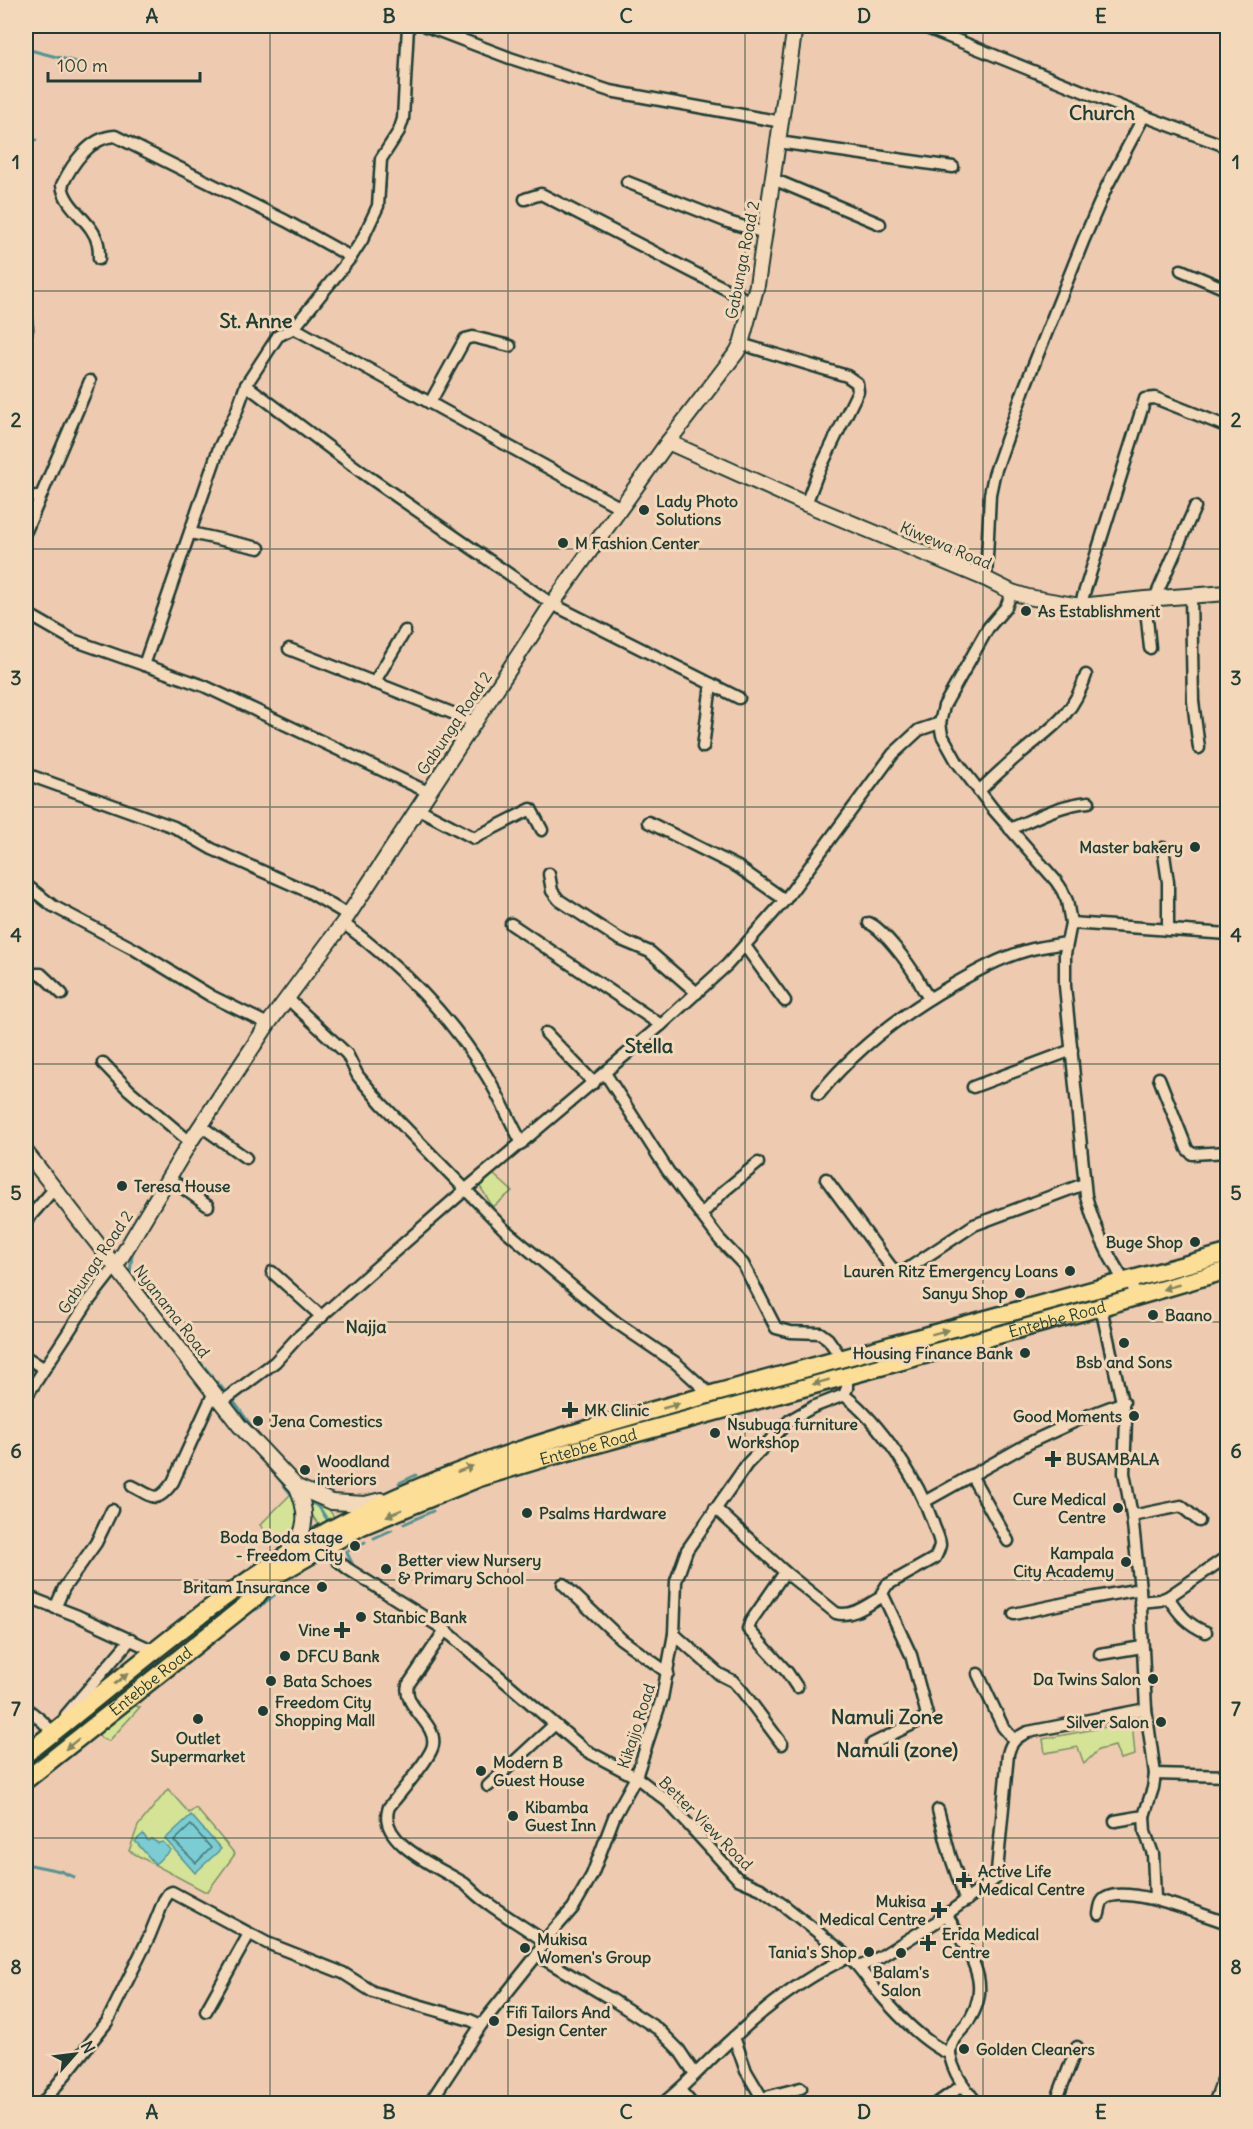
<svg xmlns="http://www.w3.org/2000/svg" width="1253" height="2129" font-family="Delius,sans-serif">
	<style>
		.green { fill: #d4e396; stroke: #7a9065; stroke-width: 1.5 }
		.water { fill: #7bccd3; stroke: #569393; stroke-width: 1.5 }
		.lines { fill: none; stroke-linecap: round; stroke-linejoin: round }
		.shore { stroke: #447674; stroke-width: 1.5 }
		.stream { stroke: #569393; stroke-width: 3 }
		.minor-casing { stroke: #1f3d34; stroke-width: 15 }
		.tertiary-casing { stroke: #1f3d34; stroke-width: 18 }
		.primary-casing { stroke: #1f3d34; stroke-width: 21 }
		.minor { stroke: #f3d8ba; stroke-width: 10 }
		.tertiary { stroke: #f3d8ba; stroke-width: 14 }
		.primary { stroke: #fcde96; stroke-width: 16 }
		.oneway { fill: #828560 }
		.grid { fill: none; stroke: #1f3d34; stroke-width: 1.5; stroke-opacity: 0.55 }
		.poi-dot { fill: #1f3d34; stroke: #f3d8ba; stroke-width: 2 }
		.labels { text-anchor: middle; stroke-width: 6; stroke-linejoin: round; paint-order: stroke }
		.street-label { font-size: 16px; fill: #1f3d34; stroke: #f3d8ba }
		.poi-label { font-size: 16px; font-weight: bold; fill: #1f3d34; stroke: #f3d8ba; text-anchor: start }
		.neighbourhood-label { font-size: 18px; font-weight: bold; fill: #1f3d34; stroke: #f3d8ba }
		.quarter-label { font-size: 20px; font-weight: bold; fill: #1f3d34; stroke: #f3d8ba }
		.neatline { fill: none; stroke: #1f3d34; stroke-width: 2 }
		.grid-label { font-size: 20px; text-anchor: middle; font-weight: bold; fill: #1f3d34 }
	</style>
	<rect width="100%" height="100%" fill="#eecab0"/>
	<filter id="ink" filterUnits="userSpaceOnUse"><feTurbulence type="fractalNoise" baseFrequency=".0167" numOctaves="2"/><feDisplacementMap in="SourceGraphic" scale="12" xChannelSelector="R" yChannelSelector="G"/><feConvolveMatrix kernelMatrix="1 2 1 2 8 2 1 2 1" color-interpolation-filters="sRGB"/></filter>
	<g filter="url(#ink)">
		<g class="green">
			<path d="M493 1174 512 1191 493 1207 479 1185Z"/>
			<path d="M295 1490C301 1520 301 1525 284 1551L260 1525Z"/>
			<path d="M309 1498 325 1504 337 1521 322 1529 309 1511Z"/>
			<path d="M130 1705 140 1707 109 1741 101 1738 98 1734 100 1731Z"/>
			<path d="M1132 1722 1135 1755 1120 1759 1115 1746 1098 1750 1084 1764 1078 1747 1045 1753 1043 1739Z"/>
			<path d="M168 1789 189 1813 196 1808 235 1854 208 1891H204L129 1851 138 1826Z"/>
		</g>
		<g class="water">
			<path d="M191 1815 221 1849 195 1873 165 1839Z"/>
			<path d="M143 1834 148 1841 151 1839 158 1843 163 1842 171 1850 155 1864 135 1841Z"/>
		</g>
		<g class="lines">
			<path class="shore" d="M191 1825 211 1848 196 1863 174 1841Z"/>
			<g class="stream">
				<path d="M32 26 38 27"/>
				<path d="M26 49 80 63"/>
				<path d="M26 135 36 140"/>
				<path d="M26 1163 30 1168"/>
				<path d="M132 1255 130 1273 137 1284"/>
				<path d="M189 1349 212 1376"/>
				<path d="M217 1382 228 1395"/>
				<path d="M234 1402 263 1442"/>
				<path d="M272 1466 270 1468 291 1494"/>
				<path d="M399 1483 416 1475"/>
				<path d="M312 1503 319 1507 330 1524"/>
				<path d="M404 1524 433 1511"/>
				<path d="M374 1538 392 1530"/>
				<path d="M346 1551 353 1565"/>
				<path d="M346 1552 365 1542"/>
				<path d="M249 1612 257 1609 289 1583"/>
				<path d="M487 1659 502 1672"/>
				<path d="M26 1864 60 1871 74 1877"/>
			</g>
			<g class="minor-casing">
				<g id="minor">
					<path d="M426 26 510 58 610 91 782 122"/>
					<path d="M922 26 1144 116 1228 147"/>
					<path d="M778 142 953 167"/>
					<path d="M773 179 880 224"/>
					<path d="M627 182 728 222 765 233"/>
					<path d="M525 199 541 194 753 303"/>
					<path d="M99 259C99 254 99 249 98 244 93 221 65 209 62 185 72 164 90 137 115 136L286 221 351 257"/>
					<path d="M1181 270 1228 290"/>
					<path d="M26 320 27 329 26 333"/>
					<path d="M294 328 621 508"/>
					<path d="M741 344 847 376 857 383 858 391 817 475 806 504"/>
					<path d="M246 385 363 473 552 604 739 698"/>
					<path d="M430 403 465 339 473 337 510 346"/>
					<path d="M26 494 39 498"/>
					<path d="M26 531 90 381"/>
					<path d="M191 533 259 548"/>
					<path d="M986 579 990 494 994 475 1024 389 1084 239 1107 186 1144 116"/>
					<path d="M1012 592 1006 607 988 628 944 706 940 723 942 735 957 762 993 809 1056 881 1062 890 1067 901 1071 923 1065 954V986L1086 1196C1094 1226 1106 1253 1123 1279H1130L1136 1297"/>
					<path d="M1191 596 1193 701 1199 748"/>
					<path d="M1155 598 1195 507"/>
					<path d="M1145 599 1150 648"/>
					<path d="M1080 606 1145 399 1155 398 1228 427"/>
					<path d="M26 613 73 640 204 686 428 792"/>
					<path d="M289 649 475 722"/>
					<path d="M144 665 219 448 236 413 246 385 278 336 294 328 351 257 362 240 378 206 381 159 399 131 403 119 408 26"/>
					<path d="M374 683 405 631"/>
					<path d="M703 747 711 684"/>
					<path d="M26 774 174 827 212 849 309 892 348 915"/>
					<path d="M979 791C993 778 1006 765 1021 753 1053 726 1072 717 1086 675"/>
					<path d="M417 808 474 838 531 809 542 830"/>
					<path d="M648 822 738 867 785 900"/>
					<path d="M1010 829C1036 818 1061 804 1089 802"/>
					<path d="M1163 848 1168 882V930"/>
					<path d="M549 874 552 891 559 900 619 939 650 952 697 993"/>
					<path d="M26 885 53 906 134 949 211 996 268 1024"/>
					<path d="M343 923C397 963 450 1015 485 1073 499 1095 509 1120 522 1143"/>
					<path d="M869 923C883 929 909 964 917 978 922 986 923 992 930 998"/>
					<path d="M1071 923 1228 934"/>
					<path d="M511 924 661 1025"/>
					<path d="M745 946 785 1001"/>
					<path d="M26 979 35 974H41L62 994"/>
					<path d="M287 998 347 1054 358 1076 382 1104 504 1229 598 1308 617 1323 676 1363 711 1395"/>
					<path d="M546 1033 594 1083"/>
					<path d="M103 1063 129 1090 190 1142"/>
					<path d="M605 1073 668 1171 720 1240 743 1264 776 1328 791 1332 820 1333 828 1339 842 1359"/>
					<path d="M1159 1078 1187 1149 1192 1154 1228 1152"/>
					<path d="M973 1087 1072 1050"/>
					<path d="M819 1094C856 1048 903 1013 954 984 977 971 1000 958 1025 951 1039 947 1053 945 1066 943"/>
					<path d="M201 1126 246 1158"/>
					<path d="M169 1178 208 1206"/>
					<path d="M826 1179 891 1267 897 1271 903 1272 974 1225 1084 1184"/>
					<path d="M702 1214 724 1191 758 1163"/>
					<path d="M26 1221 54 1189"/>
					<path d="M272 1272 322 1317"/>
					<path d="M1100 1303 1126 1420 1124 1473 1132 1516 1140 1589 1146 1709 1155 1774 1153 1788 1144 1816 1115 1821"/>
					<path d="M26 1357 43 1368"/>
					<path d="M844 1395C880 1423 918 1479 933 1523 935 1530 940 1538 940 1545 939 1550 937 1554 935 1558L887 1585 882 1593 911 1655 927 1715 921 1720 872 1744"/>
					<path d="M26 1397 88 1302 116 1266"/>
					<path d="M222 1402 275 1362 298 1337 370 1273 465 1190 661 1025 727 965 785 900 893 754 919 730 940 723"/>
					<path d="M971 1475 1008 1541"/>
					<path d="M132 1486C154 1497 156 1505 173 1482L214 1392"/>
					<path d="M924 1502 1033 1441 1087 1416 1124 1402"/>
					<path d="M715 1508 785 1572 836 1613C852 1618 869 1604 883 1596"/>
					<path d="M1132 1516 1181 1506 1199 1521"/>
					<path d="M328 1545 337 1560 348 1569 445 1630 585 1750 636 1777 667 1801 738 1879 761 1889 782 1904 849 1957C859 1966 865 1976 873 1986 892 2009 922 2042 950 2054 952 2072 966 2090 978 2104"/>
					<path d="M785 1572 751 1621 748 1629 787 1672 797 1687"/>
					<path d="M563 1584 621 1639 668 1673"/>
					<path d="M26 1596 78 1616 148 1648H160"/>
					<path d="M1168 1597C1179 1614 1188 1625 1206 1632"/>
					<path d="M1140 1602 1160 1600 1168 1597 1228 1556"/>
					<path d="M55 1608 64 1588 96 1543 112 1510"/>
					<path d="M1014 1614 1080 1600 1140 1589"/>
					<path d="M445 1630 408 1685C402 1707 437 1723 433 1745 431 1758 398 1795 389 1807 375 1843 443 1869 465 1884 471 1889 476 1895 482 1899 502 1914 524 1927 544 1941"/>
					<path d="M674 1634 719 1674 733 1681 743 1692 782 1744"/>
					<path d="M1100 1654 1142 1647"/>
					<path d="M978 1674 1003 1727 1014 1740"/>
					<path d="M26 1708 42 1721 52 1732"/>
					<path d="M66 1715 131 1639"/>
					<path d="M1155 1774 1228 1776"/>
					<path d="M488 1786 554 1725"/>
					<path d="M938 1810 950 1855 966 1901"/>
					<path d="M1144 1816 1145 1832 1153 1854 1155 1898"/>
					<path d="M1227 1820 1228 1816"/>
					<path d="M1099 1914C1100 1909 1100 1901 1106 1898 1129 1885 1201 1915 1228 1923"/>
					<path d="M947 1915C968 1953 997 1985 965 2026 958 2034 949 2042 950 2054"/>
					<path d="M537 1955 611 1999 658 2029 679 2050 695 2074"/>
					<path d="M859 1967 880 1957 936 1922 995 1879 997 1871 1008 1754C1011 1742 1016 1737 1028 1732L1146 1709"/>
					<path d="M206 2011 249 1934"/>
					<path d="M734 2037 746 2071 762 2098 801 2088"/>
					<path d="M680 2090 692 2104"/>
					<path d="M42 2104 107 2022 149 1937 164 1900 168 1894 172 1892 267 1943 343 1973 373 1992 470 2020 481 2025"/>
					<path d="M429 2104 481 2025 537 1955 544 1941 573 1908 592 1875 614 1817 636 1777 662 1698 674 1634 676 1581 687 1550 747 1464 790 1420 813 1407 844 1395 847 1388V1374"/>
					<path d="M662 2104C688 2084 709 2059 733 2038 767 2006 807 1976 849 1957"/>
					<path d="M936 2104 963 2085"/>
					<path d="M1055 2104 1077 2047"/>
					<path d="M1214 2104 1228 2066"/>
				</g>
			</g>
			<g class="tertiary-casing">
				<g id="tertiary">
					<path d="M668 442 806 504 986 579 1012 592 1028 597 1080 606 1145 599 1228 593"/>
					<path d="M26 1152 239 1425 297 1487 332 1502 365 1504 381 1500"/>
					<path d="M116 1266 190 1142 268 1024 343 923 552 604 668 442 737 352 741 344 757 285 795 26"/>
					<path d="M289 1551C309 1531 307 1511 297 1487"/>
				</g>
			</g>
			<g class="primary-casing">
				<g id="primary">
					<path d="M26 1754C127 1676 222 1587 335 1527 468 1456 622 1419 767 1379 921 1338 1074 1294 1228 1253"/>
					<path id="s1" d="M26 1780 256 1597 271 1578 362 1526 479 1478 542 1459 1101 1307 1228 1270"/>
				</g>
			</g>
			<use href="#minor" class="minor"/>
			<use href="#tertiary" class="tertiary"/>
			<use href="#primary" class="primary"/>
		</g>
		<defs><path id="oneway-solid" d="M-6-.8H1V-3.2L6.5 0L1 3.2V.8H-6Z" transform="scale(1.5)"/></defs>
		<g class="oneway">
			<use href="#oneway-solid" transform="translate(1171 1287) rotate(164)"/>
			<use href="#oneway-solid" transform="translate(940 1332) rotate(-15)"/>
			<use href="#oneway-solid" transform="translate(821 1382) rotate(164)"/>
			<use href="#oneway-solid" transform="translate(671 1406) rotate(-16)"/>
			<use href="#oneway-solid" transform="translate(465 1469) rotate(-21)"/>
			<use href="#oneway-solid" transform="translate(394 1513) rotate(157)"/>
			<use href="#oneway-solid" transform="translate(121 1679) rotate(-38)"/>
			<use href="#oneway-solid" transform="translate(72 1744) rotate(141)"/>
		</g>
	</g>
	<path class="grid" d="M270 26V2104M508 26V2104M745 26V2104M983 26V2104M26 291H1228M26 549H1228M26 807H1228M26 1064H1228M26 1322H1228M26 1580H1228M26 1838H1228"/>
	<g class="poi-dot">
		<circle cx="644" cy="510" r="6"/>
		<circle cx="563" cy="543" r="6"/>
		<circle cx="1026" cy="611" r="6"/>
		<circle cx="1195" cy="847" r="6"/>
		<circle cx="122" cy="1186" r="6"/>
		<circle cx="1195" cy="1242" r="6"/>
		<circle cx="1070" cy="1271" r="6"/>
		<circle cx="1020" cy="1293" r="6"/>
		<circle cx="1153" cy="1315" r="6"/>
		<circle cx="1124" cy="1343" r="6"/>
		<circle cx="1025" cy="1353" r="6"/>
		<path d="M567 1401h6v6h6v6h-6v6h-6v-6h-6v-6h6z"/>
		<circle cx="1134" cy="1416" r="6"/>
		<circle cx="258" cy="1421" r="6"/>
		<circle cx="715" cy="1433" r="6"/>
		<path d="M1050 1450h6v6h6v6h-6v6h-6v-6h-6v-6h6z"/>
		<circle cx="305" cy="1470" r="6"/>
		<circle cx="1118" cy="1508" r="6"/>
		<circle cx="527" cy="1513" r="6"/>
		<circle cx="355" cy="1546" r="6"/>
		<circle cx="1126" cy="1562" r="6"/>
		<circle cx="386" cy="1569" r="6"/>
		<circle cx="322" cy="1587" r="6"/>
		<circle cx="361" cy="1617" r="6"/>
		<path d="M339 1621h6v6h6v6h-6v6h-6v-6h-6v-6h6z"/>
		<circle cx="285" cy="1656" r="6"/>
		<circle cx="1153" cy="1679" r="6"/>
		<circle cx="271" cy="1681" r="6"/>
		<circle cx="263" cy="1711" r="6"/>
		<circle cx="198" cy="1719" r="6"/>
		<circle cx="1161" cy="1722" r="6"/>
		<circle cx="481" cy="1771" r="6"/>
		<circle cx="513" cy="1816" r="6"/>
		<path d="M961 1871h6v6h6v6h-6v6h-6v-6h-6v-6h6z"/>
		<path d="M936 1901h6v6h6v6h-6v6h-6v-6h-6v-6h6z"/>
		<path d="M925 1934h6v6h6v6h-6v6h-6v-6h-6v-6h6z"/>
		<circle cx="525" cy="1948" r="6"/>
		<circle cx="869" cy="1952" r="6"/>
		<circle cx="901" cy="1953" r="6"/>
		<circle cx="494" cy="2021" r="6"/>
		<circle cx="964" cy="2049" r="6"/>
	</g>
	<g class="labels">
		<g class="street-label">
			<text transform="translate(742 260) rotate(-79)" y="6">Gabunga Road 2</text>
			<text transform="translate(946 545) rotate(23)" y="6">Kiwewa Road</text>
			<text transform="translate(454 723) rotate(-56)" y="6">Gabunga Road 2</text>
			<text transform="translate(95 1262) rotate(-56)" y="6">Gabunga Road 2</text>
			<text transform="translate(172 1311) rotate(52)" y="6">Nyanama Road</text>
			<text dy="6" stroke="none"><textPath href="#s1" startOffset="1149">Entebbe Road</textPath></text>
			<text dy="6" stroke="none"><textPath href="#s1" startOffset="663">Entebbe Road</textPath></text>
			<text dy="6" stroke="none"><textPath href="#s1" startOffset="159">Entebbe Road</textPath></text>
			<text transform="translate(636 1726) rotate(-72)" y="6">Kikajjo Road</text>
			<text transform="translate(706 1823) rotate(45)" y="6">Better View Road</text>
		</g>
		<g class="poi-label">
			<text x="656" y="507">Lady Photo<tspan x="656" dy="18">Solutions</tspan></text>
			<text x="575" y="549">M Fashion Center</text>
			<text x="1038" y="617">As Establishment</text>
			<text x="1183" y="853" text-anchor="end">Master bakery</text>
			<text x="134" y="1192">Teresa House</text>
			<text x="1183" y="1248" text-anchor="end">Buge Shop</text>
			<text x="1058" y="1277" text-anchor="end">Lauren Ritz Emergency Loans</text>
			<text x="1008" y="1299" text-anchor="end">Sanyu Shop</text>
			<text x="1165" y="1321">Baano</text>
			<text x="1013" y="1359" text-anchor="end">Housing Finance Bank</text>
			<text x="1124" y="1368" text-anchor="middle">Bsb and Sons</text>
			<text x="584" y="1416">MK Clinic</text>
			<text x="1122" y="1422" text-anchor="end">Good Moments</text>
			<text x="270" y="1427">Jena Comestics</text>
			<text x="727" y="1430">Nsubuga furniture<tspan x="727" dy="18">Workshop</tspan></text>
			<text x="1066" y="1465">BUSAMBALA</text>
			<text x="317" y="1467">Woodland<tspan x="317" dy="18">interiors</tspan></text>
			<text x="1106" y="1505" text-anchor="end">Cure Medical<tspan x="1106" dy="18">Centre</tspan></text>
			<text x="539" y="1519">Psalms Hardware</text>
			<text x="343" y="1543" text-anchor="end">Boda Boda stage<tspan x="343" dy="18">- Freedom City</tspan></text>
			<text x="1114" y="1559" text-anchor="end">Kampala<tspan x="1114" dy="18">City Academy</tspan></text>
			<text x="398" y="1566">Better view Nursery<tspan x="398" dy="18">&amp; Primary School</tspan></text>
			<text x="310" y="1593" text-anchor="end">Britam Insurance</text>
			<text x="373" y="1623">Stanbic Bank</text>
			<text x="330" y="1636" text-anchor="end">Vine</text>
			<text x="297" y="1662">DFCU Bank</text>
			<text x="1141" y="1685" text-anchor="end">Da Twins Salon</text>
			<text x="283" y="1687">Bata Schoes</text>
			<text x="275" y="1708">Freedom City<tspan x="275" dy="18">Shopping Mall</tspan></text>
			<text x="1149" y="1728" text-anchor="end">Silver Salon</text>
			<text x="198" y="1744" text-anchor="middle">Outlet<tspan x="198" dy="18">Supermarket</tspan></text>
			<text x="493" y="1768">Modern B<tspan x="493" dy="18">Guest House</tspan></text>
			<text x="525" y="1813">Kibamba<tspan x="525" dy="18">Guest Inn</tspan></text>
			<text x="978" y="1877">Active Life<tspan x="978" dy="18">Medical Centre</tspan></text>
			<text x="926" y="1907" text-anchor="end">Mukisa<tspan x="926" dy="18">Medical Centre</tspan></text>
			<text x="942" y="1940">Erida Medical<tspan x="942" dy="18">Centre</tspan></text>
			<text x="537" y="1945">Mukisa<tspan x="537" dy="18">Women's Group</tspan></text>
			<text x="857" y="1958" text-anchor="end">Tania's Shop</text>
			<text x="901" y="1978" text-anchor="middle">Balam's<tspan x="901" dy="18">Salon</tspan></text>
			<text x="506" y="2018">Fifi Tailors And<tspan x="506" dy="18">Design Center</tspan></text>
			<text x="976" y="2055">Golden Cleaners</text>
		</g>
		<g class="neighbourhood-label">
			<text x="366" y="1333">Najja</text>
		</g>
		<g class="quarter-label">
			<text x="1102" y="120">Church</text>
			<text x="256" y="328">St. Anne</text>
			<text x="649" y="1053">Stella</text>
			<text x="887" y="1724">Namuli Zone</text>
			<text x="897" y="1757">Namuli (zone)</text>
		</g>
	</g>
	<rect width="1253" height="2129" fill="none" stroke="#f3d8ba" stroke-width="66"/>
	<g transform="translate(75 2054) rotate(62)" stroke="#f3d8ba" stroke-width="4.5" paint-order="stroke">
	<path d="M0-4.5L10 22L0 15L-10 22Z" fill="#1f3d34"/>
	<text y="-9" font-size="16" font-weight="bold" text-anchor="middle" fill="#1f3d34">N</text>
	</g>
	<path d="M48 72v9h152v-9" fill="none" stroke="#1f3d34" stroke-width="3"/>
	<text x="57" y="72" font-size="18" fill="#1f3d34" stroke="#f3d8ba" stroke-width="4.5" paint-order="stroke">100 m</text>
	<rect x="33" y="33" width="1187" height="2063" class="neatline"/>
	<g class="grid-label">
		<text x="152" y="23">A</text>
		<text x="389" y="23">B</text>
		<text x="626" y="23">C</text>
		<text x="864" y="23">D</text>
		<text x="1101" y="23">E</text>
		<text x="16" y="169">1</text>
		<text x="1236" y="169">1</text>
		<text x="16" y="427">2</text>
		<text x="1236" y="427">2</text>
		<text x="16" y="685">3</text>
		<text x="1236" y="685">3</text>
		<text x="16" y="942">4</text>
		<text x="1236" y="942">4</text>
		<text x="16" y="1200">5</text>
		<text x="1236" y="1200">5</text>
		<text x="16" y="1458">6</text>
		<text x="1236" y="1458">6</text>
		<text x="16" y="1716">7</text>
		<text x="1236" y="1716">7</text>
		<text x="16" y="1974">8</text>
		<text x="1236" y="1974">8</text>
		<text x="152" y="2119">A</text>
		<text x="389" y="2119">B</text>
		<text x="626" y="2119">C</text>
		<text x="864" y="2119">D</text>
		<text x="1101" y="2119">E</text>
	</g>
</svg>
